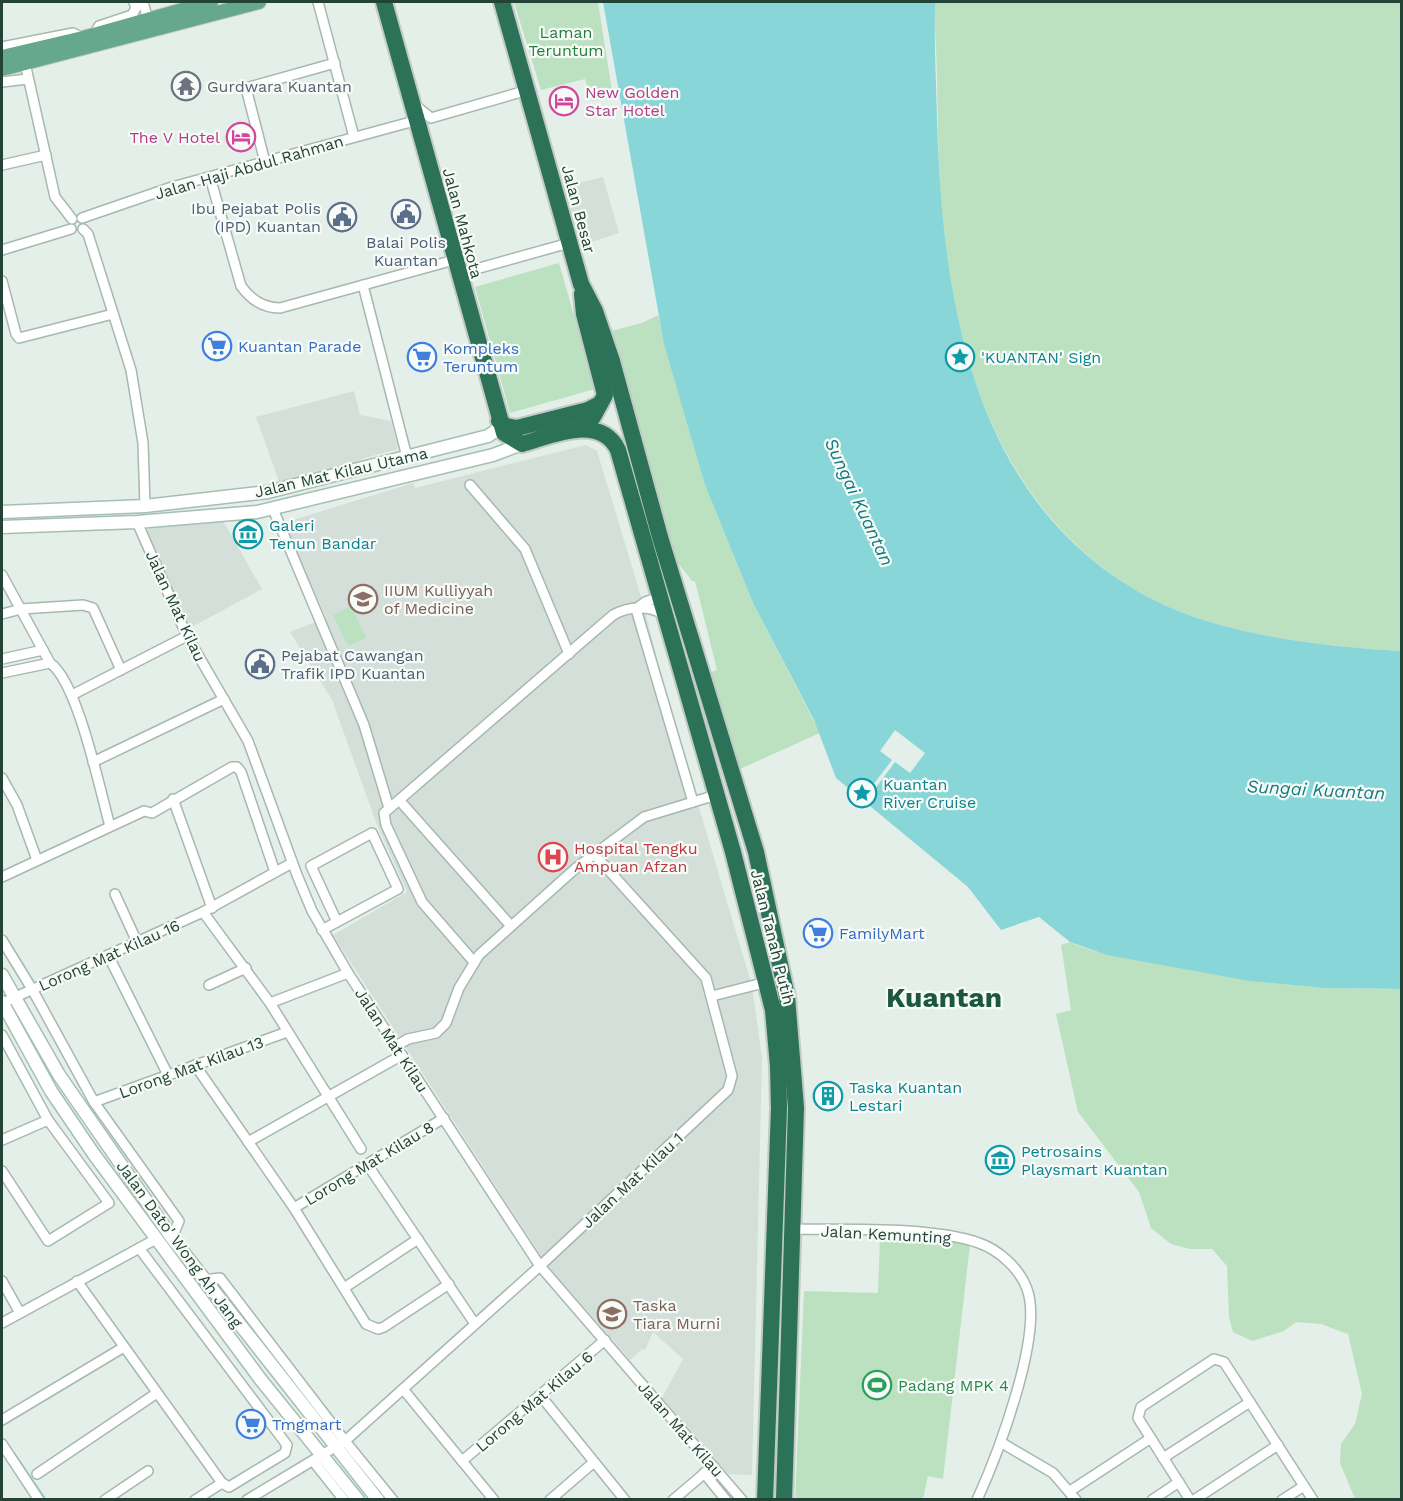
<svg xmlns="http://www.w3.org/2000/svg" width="1403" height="1501" font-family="'Work Sans',sans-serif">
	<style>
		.built { fill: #d3dfd8 }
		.green { fill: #bce1c1 }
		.water { fill: #89d6d8 }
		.pier { fill: #e5efe9 }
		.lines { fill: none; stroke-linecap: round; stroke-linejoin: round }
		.stream { stroke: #89d6d8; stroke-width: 2 }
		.street-casing { stroke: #a7b8af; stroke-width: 12 }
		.secondary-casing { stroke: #a5bfb2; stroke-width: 15 }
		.primary-casing { stroke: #c1cac6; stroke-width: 16 }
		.highway-casing { stroke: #c1cac6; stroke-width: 20 }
		.street { stroke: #fff; stroke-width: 9 }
		.secondary { stroke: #fff; stroke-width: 12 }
		.primary { stroke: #66a88e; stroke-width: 14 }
		.highway { stroke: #2b7259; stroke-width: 16 }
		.labels { text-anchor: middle; stroke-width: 4.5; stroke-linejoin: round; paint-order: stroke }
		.park-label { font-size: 16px; fill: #287d3e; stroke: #f6fbf8 }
		.worship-label { font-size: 16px; fill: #5b616d; stroke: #f6fbf8; text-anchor: start }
		.hotel-label { font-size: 16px; fill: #b23c85; stroke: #f6fbf8; text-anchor: start }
		.street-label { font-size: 16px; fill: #224335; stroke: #f6fbf8 }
		.service-label { font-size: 16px; fill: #4e5e75; stroke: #f6fbf8; text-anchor: end }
		.shop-label { font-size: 16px; fill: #366cbe; stroke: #f6fbf8; text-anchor: start }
		.culture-label { font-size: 16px; fill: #0d838f; stroke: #f6fbf8; text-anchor: start }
		.education-label { font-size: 16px; fill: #785e54; stroke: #f6fbf8; text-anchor: start }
		.health-label { font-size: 16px; fill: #be3a42; stroke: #f6fbf8; text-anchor: start }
		.leisure-label { font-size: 16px; fill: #27864d; stroke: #f6fbf8; text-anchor: start }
		.water-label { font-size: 18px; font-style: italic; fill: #167b7e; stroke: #f6fbf8 }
		.town-label { font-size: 28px; font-weight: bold; fill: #1c5740; stroke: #f6fbf8 }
	</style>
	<rect width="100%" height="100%" fill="#e5efe9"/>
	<g class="built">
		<path d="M603 177 619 233 582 245 564 187Z"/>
		<path d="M354 391 360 415 391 421 398 449 365 458 342 469 280 484 256 417Z"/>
		<path d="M586 445 597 451 643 603 670 710 752 986 762 1058 752 1475 728 1474 662 1398 683 1359 653 1332 645 1350 642 1349 630 1360 547 1265 333 935 407 892 376 822 332 700 290 632 326 618 288 532 293 520 413 483 415 488Z"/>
		<path d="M222 519 262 589 190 628 159 564 147 531 153 524Z"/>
	</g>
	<g class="green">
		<path d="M514 2H598L613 97 592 101 585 79 541 90Z"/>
		<path d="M933 2H1401V651C1324 647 1222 635 1152 599 1010 524 958 376 943 225 935 151 940 76 933 2Z"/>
		<path d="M559 263 595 389 510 413 475 287Z"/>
		<path d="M658 315 705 485 753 603 820 733 740 769 711 672 717 670 695 581H692L671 554 607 332 642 323Z"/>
		<path d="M351 606 366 638 348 646 333 615Z"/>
		<path d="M1070 942C1100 956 1132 958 1164 964 1243 980 1321 991 1401 989V1499H1355L1340 1463 1341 1444 1355 1424 1362 1394 1348 1334 1321 1324 1296 1322 1284 1331 1252 1341 1233 1332 1229 1317 1227 1266 1212 1249H1190L1171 1244 1151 1228 1139 1192 1078 1112 1056 1014 1071 1010 1061 945Z"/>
		<path d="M880 1236 943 1238 970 1245 943 1479 928 1476 923 1499 795 1500 804 1291 878 1293Z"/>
	</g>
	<path class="water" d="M603 2H935C934 40 936 79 937 118 942 301 972 505 1152 599 1222 635 1323 647 1401 651V989L1326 988 1250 981 1107 955 1070 942 1039 917 1001 930 968 887 836 778 814 720 753 603 705 485 664 344Z"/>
	<path class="pier" d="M895 730 925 753 910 773 895 762 863 805 860 802 892 760 880 751Z"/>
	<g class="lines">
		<path class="stream" d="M14 1453 46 1500"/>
		<g class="street-casing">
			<g id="street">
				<path d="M143 2 148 20"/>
				<path d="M318 2 354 137"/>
				<path d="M94 35 99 26 132 15 136 8 134 2"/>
				<path d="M2 47 73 33 83 38"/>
				<path d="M25 63 55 197 72 219"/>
				<path d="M2 82 28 79"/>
				<path d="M416 106 431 118 528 90"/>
				<path d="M265 162 246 88 335 63"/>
				<path d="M2 165 46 155"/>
				<path d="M210 177 241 286C251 300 264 308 280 308L454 260"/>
				<path d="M82 218 172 187 418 120"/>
				<path d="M83 229 88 234 131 370 143 443 145 506"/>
				<path d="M2 250 71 229"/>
				<path d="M458 274 569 243"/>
				<path d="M2 281 16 334 19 338 113 314"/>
				<path d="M363 285 407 457"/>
				<path d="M470 485 525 549 569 654"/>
				<path d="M273 509 364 725 389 808"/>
				<path d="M137 522 187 636 248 741 297 875 312 911 348 973 540 1266 742 1500"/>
				<path d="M2 575 50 663C78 682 100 791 110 826"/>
				<path d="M636 609 693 802"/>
				<path d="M636 609 645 602 660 597"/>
				<path d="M2 614 21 609 83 605 93 608 121 670"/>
				<path d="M2 659 43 650"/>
				<path d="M2 673 50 663"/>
				<path d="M72 695 187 636"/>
				<path d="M93 762 224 699"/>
				<path d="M2 778 17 805 37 860"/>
				<path d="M173 799 212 908"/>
				<path d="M400 801 511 926"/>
				<path d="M2 877 144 811 152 813 232 767H237L241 772 275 872"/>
				<path d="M115 894 137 942"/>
				<path d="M203 912 270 1003 361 1149"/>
				<path d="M322 930 398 889 372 833 311 866 337 922"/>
				<path d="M2 940 32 989 94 1102 179 1221 172 1238"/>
				<path d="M108 955 168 1075"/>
				<path d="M474 962 422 902 386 825 384 813 613 615C629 606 649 605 664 615"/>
				<path d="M209 985 246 968"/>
				<path d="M712 996 767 982"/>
				<path d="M9 1000 203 912 292 863"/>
				<path d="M270 1003 348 973"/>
				<path d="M2 1035 48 1120 109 1203 48 1241 2 1171"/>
				<path d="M396 1046 408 1039 436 1033 446 1023 459 988 479 955 576 868 644 817 716 795"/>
				<path d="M195 1065 294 1208 366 1324 378 1329 384 1327 449 1284"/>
				<path d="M94 1102 287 1032"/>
				<path d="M2 1140 48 1120"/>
				<path d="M248 1142 402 1055"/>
				<path d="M367 1164 475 1324"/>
				<path d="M294 1208 444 1118"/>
				<path d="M793 1229C844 1230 932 1226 979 1243 999 1250 1020 1269 1027 1289 1044 1334 997 1456 977 1500"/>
				<path d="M139 1248 287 1445 285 1453 229 1487 222 1483"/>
				<path d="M203 1280 220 1278 345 1441 393 1500"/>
				<path d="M2 1281 20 1313"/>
				<path d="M77 1281 222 1483"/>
				<path d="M344 1288 418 1239"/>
				<path d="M2 1323 156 1239"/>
				<path d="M403 1389 494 1500"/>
				<path d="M540 1395 625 1500"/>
				<path d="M2 1420 124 1347"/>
				<path d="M1002 1443 1053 1473 1076 1500"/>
				<path d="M2 1444 39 1500"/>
				<path d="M1163 1458 1250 1402"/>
				<path d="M313 1461 344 1500"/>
				<path d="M462 1461 605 1340"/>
				<path d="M704 1473 726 1500"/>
				<path d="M37 1474 157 1393"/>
				<path d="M1070 1491 1151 1438"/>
				<path d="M105 1500 148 1471"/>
				<path d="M195 1500 222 1483"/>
				<path d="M247 1500 345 1441 540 1266 728 1090 732 1076 706 978 594 854"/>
				<path d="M550 1500 594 1462"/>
				<path d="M673 1500 713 1466"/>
				<path d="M1152 1500 1179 1482"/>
				<path d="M1190 1500 1138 1418 1141 1407 1214 1359 1224 1362 1313 1500"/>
				<path d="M1194 1500 1278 1445"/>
				<path d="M1282 1500 1304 1486"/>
			</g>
		</g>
		<g class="secondary-casing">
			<g id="secondary">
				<path d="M2 512 145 506 268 492 488 436 497 430 499 421"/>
				<path d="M2 527 137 522 257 512 493 455 522 444"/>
				<path d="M2 975 59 1075 172 1238 378 1500"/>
				<path d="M2 1002 51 1091 93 1153 261 1380 358 1500"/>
			</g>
		</g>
		<g class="primary-casing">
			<g id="primary">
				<path d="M2 57 83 38 211 2"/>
				<path d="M2 69 259 2"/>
			</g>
		</g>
		<g class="highway-casing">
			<g id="highway">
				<path d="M384 2 504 433 522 444C551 436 600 413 618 450L733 852 773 1010 778 1066 779 1108 765 1500"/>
				<path d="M502 2 581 284 595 311 612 361 660 537 756 852 787 997 796 1108 784 1500"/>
				<path d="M499 421 506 426 517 428 588 410 600 404"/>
				<path d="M575 430 593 417 605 395 584 314 582 294"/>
			</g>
		</g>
		<use href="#street" class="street"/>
		<use href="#secondary" class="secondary"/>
		<use href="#primary" class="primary"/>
		<use href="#highway" class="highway"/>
	</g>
	<defs>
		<g id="temple-ring" transform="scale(1.5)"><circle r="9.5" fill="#f6fbf8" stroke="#6b7280" stroke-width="1.5"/><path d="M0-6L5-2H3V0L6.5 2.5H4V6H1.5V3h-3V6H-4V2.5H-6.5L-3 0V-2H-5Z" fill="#6b7280"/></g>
		<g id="hotel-ring" transform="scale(1.5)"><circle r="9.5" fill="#f6fbf8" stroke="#d1479c" stroke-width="1.5"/><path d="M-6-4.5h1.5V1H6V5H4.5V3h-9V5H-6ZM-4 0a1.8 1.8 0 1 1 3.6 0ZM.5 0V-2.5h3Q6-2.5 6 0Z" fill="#d1479c"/></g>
		<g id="civic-ring" transform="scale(1.5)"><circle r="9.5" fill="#f6fbf8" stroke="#5c6f8a" stroke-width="1.5"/><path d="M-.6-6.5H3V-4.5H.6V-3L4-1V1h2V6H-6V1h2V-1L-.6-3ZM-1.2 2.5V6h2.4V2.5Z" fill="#5c6f8a"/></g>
		<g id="supermarket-ring" transform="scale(1.5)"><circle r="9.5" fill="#f6fbf8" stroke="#3f7fe0" stroke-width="1.5"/><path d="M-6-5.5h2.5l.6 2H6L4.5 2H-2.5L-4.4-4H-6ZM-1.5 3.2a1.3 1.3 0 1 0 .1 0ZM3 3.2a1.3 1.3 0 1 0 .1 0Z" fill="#3f7fe0"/></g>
		<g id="sight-ring" transform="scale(1.5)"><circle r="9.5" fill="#f6fbf8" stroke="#0f9aa8" stroke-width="1.5"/><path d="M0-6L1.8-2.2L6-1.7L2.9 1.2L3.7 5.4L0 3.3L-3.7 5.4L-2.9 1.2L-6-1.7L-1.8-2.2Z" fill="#0f9aa8"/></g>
		<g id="museum-ring" transform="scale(1.5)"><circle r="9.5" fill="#f6fbf8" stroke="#0f9aa8" stroke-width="1.5"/><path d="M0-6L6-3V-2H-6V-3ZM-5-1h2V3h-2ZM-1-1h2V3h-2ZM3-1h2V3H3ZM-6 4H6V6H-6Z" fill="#0f9aa8"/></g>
		<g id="university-ring" transform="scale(1.5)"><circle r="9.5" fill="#f6fbf8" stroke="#8d6e63" stroke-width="1.5"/><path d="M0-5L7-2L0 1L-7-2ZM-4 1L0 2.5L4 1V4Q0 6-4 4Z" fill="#8d6e63"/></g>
		<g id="hospital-ring" transform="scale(1.5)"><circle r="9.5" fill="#f6fbf8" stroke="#e0444e" stroke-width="1.5"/><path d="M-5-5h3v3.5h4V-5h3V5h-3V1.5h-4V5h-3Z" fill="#e0444e"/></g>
		<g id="building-ring" transform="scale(1.5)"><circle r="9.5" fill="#f6fbf8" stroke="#0f9aa8" stroke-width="1.5"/><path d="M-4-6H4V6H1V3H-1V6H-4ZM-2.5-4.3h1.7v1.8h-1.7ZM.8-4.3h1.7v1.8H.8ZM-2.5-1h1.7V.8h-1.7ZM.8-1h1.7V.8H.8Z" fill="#0f9aa8"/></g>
		<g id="school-ring" transform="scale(1.5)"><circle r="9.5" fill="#f6fbf8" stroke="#8d6e63" stroke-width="1.5"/><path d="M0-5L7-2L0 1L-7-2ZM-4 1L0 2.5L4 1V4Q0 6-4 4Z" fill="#8d6e63"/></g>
		<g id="stadium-ring" transform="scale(1.5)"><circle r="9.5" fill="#f6fbf8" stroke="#2e9e5b" stroke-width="1.5"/><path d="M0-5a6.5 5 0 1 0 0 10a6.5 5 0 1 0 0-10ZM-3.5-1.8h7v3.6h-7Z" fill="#2e9e5b"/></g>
	</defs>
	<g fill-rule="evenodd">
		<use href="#temple-ring" x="186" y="86"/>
		<use href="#hotel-ring" x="564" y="101"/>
		<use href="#hotel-ring" x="241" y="137"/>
		<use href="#civic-ring" x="406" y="214"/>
		<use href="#civic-ring" x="342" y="217"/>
		<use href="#supermarket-ring" x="217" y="346"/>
		<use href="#supermarket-ring" x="422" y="357"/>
		<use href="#sight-ring" x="960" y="357"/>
		<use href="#museum-ring" x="248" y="534"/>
		<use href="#university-ring" x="363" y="599"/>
		<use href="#civic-ring" x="260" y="664"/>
		<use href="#sight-ring" x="862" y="793"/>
		<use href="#hospital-ring" x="553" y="857"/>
		<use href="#supermarket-ring" x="818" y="933"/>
		<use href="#building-ring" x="828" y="1096"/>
		<use href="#museum-ring" x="1000" y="1160"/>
		<use href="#school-ring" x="612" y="1314"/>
		<use href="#stadium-ring" x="877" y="1385"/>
		<use href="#supermarket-ring" x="251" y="1424"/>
	</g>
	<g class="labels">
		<g class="park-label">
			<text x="566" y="38">Laman<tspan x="566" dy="18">Teruntum</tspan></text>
		</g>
		<g class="worship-label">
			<text x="207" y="92">Gurdwara Kuantan</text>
		</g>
		<g class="hotel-label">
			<text x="585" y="98">New Golden<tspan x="585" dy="18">Star Hotel</tspan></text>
			<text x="220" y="143" text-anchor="end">The V Hotel</text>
		</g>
		<g class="street-label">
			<text transform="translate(249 167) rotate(-16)" y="6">Jalan Haji Abdul Rahman</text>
			<text transform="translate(579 209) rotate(75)" y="6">Jalan Besar</text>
			<text transform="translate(463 223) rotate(75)" y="6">Jalan Mahkota</text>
			<text transform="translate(341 472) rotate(-13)" y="6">Jalan Mat Kilau Utama</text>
			<text transform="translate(176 606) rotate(65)" y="6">Jalan Mat Kilau</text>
			<text transform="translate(773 937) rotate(76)" y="6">Jalan Tanah Putih</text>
			<text transform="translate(109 955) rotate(-24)" y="6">Lorong Mat Kilau 16</text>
			<text transform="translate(392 1040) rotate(57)" y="6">Jalan Mat Kilau</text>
			<text transform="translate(191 1067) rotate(-20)" y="6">Lorong Mat Kilau 13</text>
			<text transform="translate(369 1163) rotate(-31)" y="6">Lorong Mat Kilau 8</text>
			<text transform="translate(632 1180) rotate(-43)" y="6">Jalan Mat Kilau 1</text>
			<text transform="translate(886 1234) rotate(3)" y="6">Jalan Kemunting</text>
			<text transform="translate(180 1244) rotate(54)" y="6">Jalan Dato' Wong Ah Jang</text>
			<text transform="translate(534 1401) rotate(-40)" y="6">Lorong Mat Kilau 6</text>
			<text transform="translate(681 1429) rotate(49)" y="6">Jalan Mat Kilau</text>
		</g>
		<g class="service-label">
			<text x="321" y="214">Ibu Pejabat Polis<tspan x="321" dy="18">(IPD) Kuantan</tspan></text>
			<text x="406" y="248" text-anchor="middle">Balai Polis<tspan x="406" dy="18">Kuantan</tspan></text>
			<text x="281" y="661" text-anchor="start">Pejabat Cawangan<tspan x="281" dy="18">Trafik IPD Kuantan</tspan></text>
		</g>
		<g class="shop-label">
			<text x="238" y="352">Kuantan Parade</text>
			<text x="443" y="354">Kompleks<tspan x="443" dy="18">Teruntum</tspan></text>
			<text x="839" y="939">FamilyMart</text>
			<text x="272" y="1430">Tmgmart</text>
		</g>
		<g class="culture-label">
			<text x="981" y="363">'KUANTAN' Sign</text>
			<text x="269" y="531">Galeri<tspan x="269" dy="18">Tenun Bandar</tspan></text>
			<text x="883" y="790">Kuantan<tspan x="883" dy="18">River Cruise</tspan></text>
			<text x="849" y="1093">Taska Kuantan<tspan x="849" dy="18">Lestari</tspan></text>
			<text x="1021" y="1157">Petrosains<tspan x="1021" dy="18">Playsmart Kuantan</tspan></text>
		</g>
		<g class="education-label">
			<text x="384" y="596">IIUM Kulliyyah<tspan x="384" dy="18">of Medicine</tspan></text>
			<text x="633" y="1311">Taska<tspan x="633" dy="18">Tiara Murni</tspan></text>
		</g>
		<g class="health-label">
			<text x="574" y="854">Hospital Tengku<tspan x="574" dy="18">Ampuan Afzan</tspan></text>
		</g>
		<g class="leisure-label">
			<text x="898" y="1391">Padang MPK 4</text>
		</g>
		<g class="water-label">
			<text transform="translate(859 502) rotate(65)" y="6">Sungai Kuantan</text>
			<text transform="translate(1316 790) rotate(3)" y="6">Sungai Kuantan</text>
		</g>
		<g class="town-label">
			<text x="944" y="1007">Kuantan</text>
		</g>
	</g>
	<rect width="1403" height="1501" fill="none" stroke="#224335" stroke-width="6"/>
</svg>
